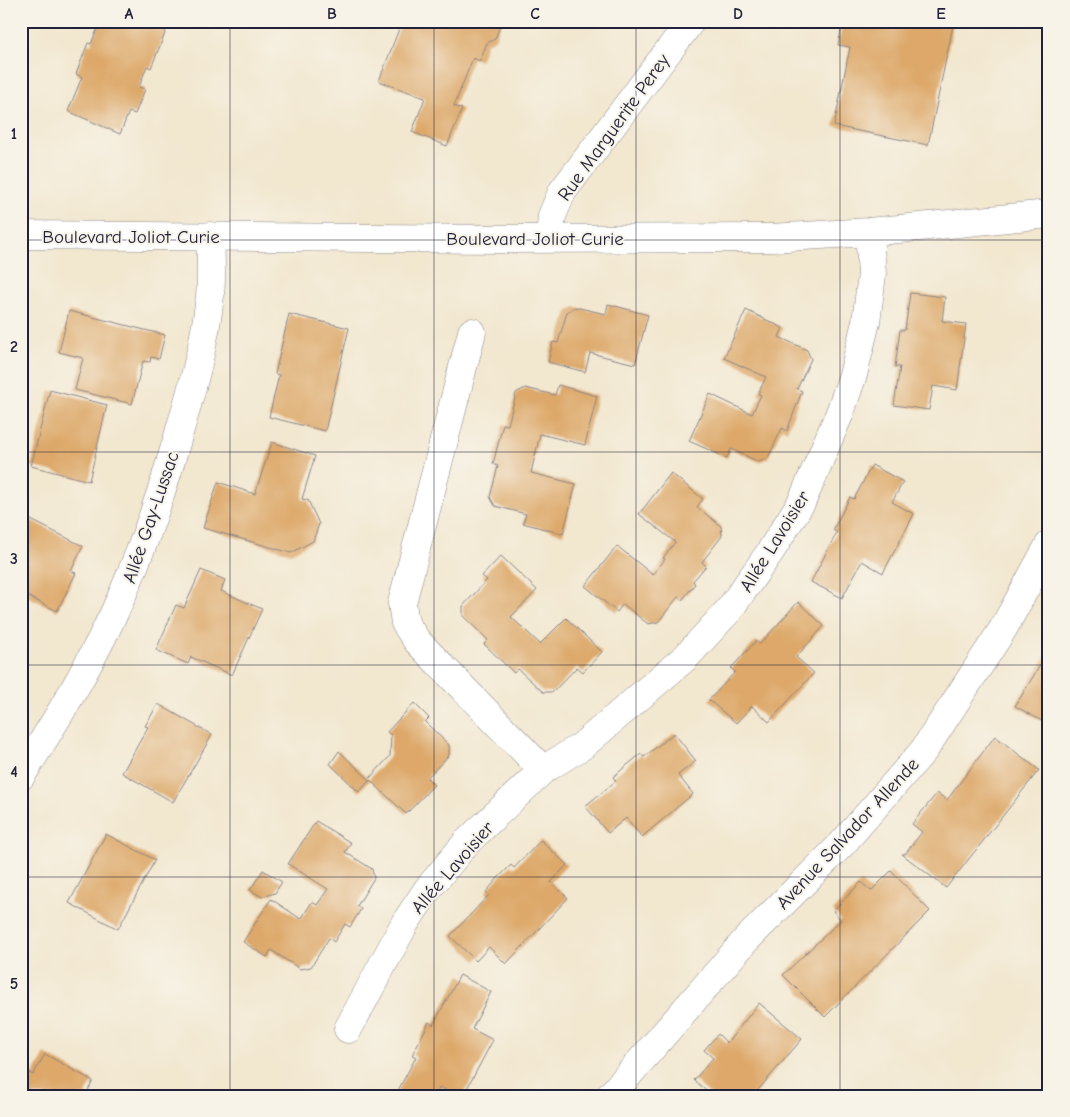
<svg xmlns="http://www.w3.org/2000/svg" width="1070" height="1117" font-family="'Comic Neue',sans-serif">
	<style>
		.building { fill: #dda869 }
		.lines { fill: none; stroke-linecap: round; stroke-linejoin: round }
		.street-casing { stroke: #8a8485; stroke-width: 29 }
		.secondary-casing { stroke: #8a8485; stroke-width: 29 }
		.street { stroke: #fff; stroke-width: 28 }
		.secondary { stroke: #fff; stroke-width: 28 }
		.grid { fill: none; stroke: #22223b; stroke-width: 1; stroke-opacity: 0.55 }
		.labels { text-anchor: middle; stroke-width: 4; stroke-linejoin: round; paint-order: stroke }
		.street-label { font-size: 19px; fill: #22223b; stroke: #f7f3e8 }
		.neatline { fill: none; stroke: #22223b; stroke-width: 2 }
		.grid-label { font-size: 16px; text-anchor: middle; font-weight: bold; fill: #22223b }
	</style>
	<rect width="100%" height="100%" fill="#f7f3e8"/>
	<filter id="ink" filterUnits="userSpaceOnUse"><feTurbulence type="fractalNoise" baseFrequency=".02" numOctaves="2"/><feDisplacementMap in="SourceGraphic" scale="10" xChannelSelector="R" yChannelSelector="G"/><feConvolveMatrix kernelMatrix="1 2 1 2 8 2 1 2 1" color-interpolation-filters="sRGB"/></filter>
	<filter id="wash" filterUnits="userSpaceOnUse"><feTurbulence type="fractalNoise" baseFrequency=".0096" numOctaves="4" result="noise"/><feDisplacementMap in="SourceGraphic" scale="20" xChannelSelector="R" yChannelSelector="G"/><feGaussianBlur stdDeviation="1.12" result="paint"/><feColorMatrix in="noise" values="0 0 0 0 0 0 0 0 0 0 0 0 0 0 0 0 0 1.4 0 .05"/><feComposite in="paint" operator="in"/></filter>
	<g filter="url(#wash)">
		<rect width="100%" height="100%" fill="#f2e7cf"/>
		<g id="blocks">
			<g class="building">
				<path d="M110 21H170L151 68 147 66 139 87 145 89 135 114 129 112 120 134 68 111 82 77 76 74 88 43 91 44 100 23 108 26Z"/>
				<path d="M402 21H502L495 39 487 43 480 61 473 58 454 106 462 109 447 146 412 132 425 98 379 81Z"/>
				<path d="M843 21H954L928 145 834 126 850 47 838 45Z"/>
				<path d="M910 293 945 297 942 321 966 324 957 390 933 386 929 410 894 405 900 367H895L900 330H905Z"/>
				<path d="M608 304 648 315 635 364 590 353 585 372 548 362 553 342 558 343 567 312 575 307 606 314Z"/>
				<path d="M746 310 783 328 779 337 807 350 811 359 797 389 802 391 787 431 782 428 768 458 759 462 731 449 727 458 689 441 710 394 752 414 761 395 758 394 766 377 724 358Z"/>
				<path d="M69 311 165 335 159 359 151 357 150 362 143 361 132 404 75 390 83 358 59 352Z"/>
				<path d="M289 314 349 328 325 431 269 417 279 375 275 374Z"/>
				<path d="M558 385 597 396 585 445 540 434 531 473 576 484 563 534 523 523 526 514 495 506 490 497 498 466 493 464 503 424 508 425 516 393 525 388 555 395Z"/>
				<path d="M50 390 107 405 89 481 31 466Z"/>
				<path d="M272 442 315 456 302 499 308 500 319 524 313 541 291 553 203 528 218 482 255 494Z"/>
				<path d="M872 465 903 482 892 502 914 514 883 573 862 561 842 598 811 582 837 532 833 530 850 497 854 499Z"/>
				<path d="M671 473 703 499 697 507 721 526 722 536 702 562 706 566 693 581 695 584 682 600 678 597 658 622 648 624 623 604 617 612 585 586 617 546 653 575 665 559 663 558 675 542 639 514Z"/>
				<path d="M21 515 83 546 71 571 76 573 57 611 21 593Z"/>
				<path d="M501 556 537 590 511 617 540 644 566 618 602 652 583 672 577 667 553 692H543L518 669 514 673 484 644 488 640 463 616V606L487 580 482 576Z"/>
				<path d="M201 570 225 580 221 591 262 609 232 675 191 657 188 664 156 650 176 605 184 608Z"/>
				<path d="M798 602 824 626 796 657 814 673 769 722 752 706 736 723 709 700 735 672 731 668 756 641 760 644Z"/>
				<path d="M1049 651V725L1015 706Z"/>
				<path d="M414 703 429 718 425 722 449 745V755L427 778 434 785 406 814 370 780 359 792 330 764 339 751 369 779 390 756 391 735 387 732Z"/>
				<path d="M158 704 212 735 173 802 122 773 148 727 145 726Z"/>
				<path d="M674 733 696 761 678 775 693 794 642 837 626 818 608 833 585 806 616 781 613 777 626 766 641 754 644 757Z"/>
				<path d="M995 736 1039 770 946 888 902 854H905L922 832 912 824 937 793 947 800Z"/>
				<path d="M316 821 351 843 345 852 372 869 374 878 357 906 361 909 350 927 345 924 334 942 329 938 311 967 300 969 271 950 267 957 243 942 271 899 301 919 312 902 317 905 328 889 288 864Z"/>
				<path d="M106 834 155 860 118 929 69 903Z"/>
				<path d="M541 840 567 865 551 882 568 898 506 964 489 947 476 961 450 936 489 895 486 892 498 878 511 865 514 868Z"/>
				<path d="M263 870 282 882 275 893 262 897 250 890Z"/>
				<path d="M891 871 930 911 825 1017 783 975 841 920 833 911 861 882 871 891Z"/>
				<path d="M460 975 491 992 472 1029 493 1040 477 1070 463 1096H456L440 1087 435 1096H395L416 1057 412 1055 429 1022 433 1025Z"/>
				<path d="M759 1003 802 1039 753 1096H712L694 1080 713 1058 704 1050 718 1034 727 1043Z"/>
				<path d="M45 1054 93 1081 85 1096H21V1068L33 1075Z"/>
			</g>
		</g>
	</g>
	<g filter="url(#ink)">
		<use href="#blocks" fill-opacity="0" stroke="#8a8485" stroke-width="1"/>
		<g class="lines">
			<g class="street-casing">
				<g id="street">
					<path d="M550 238 552 216 562 192 691 21"/>
					<path d="M472 332 402 603 405 623 417 641 543 770"/>
					<path d="M21 776C59 716 96 656 124 591 146 539 164 487 179 433 192 389 205 343 210 296 212 277 211 256 210 236"/>
					<path d="M348 1029 405 923 427 890 467 842 543 770 582 746 686 657 729 610 770 552 802 501 839 415 853 375 866 322 872 274 869 232"/>
					<path d="M610 1096 745 941 842 844 924 750 1003 629 1049 545"/>
				</g>
			</g>
			<g class="secondary-casing">
				<path id="secondary" d="M21 235 500 239 771 238 869 232 1049 214"/>
			</g>
			<use href="#street" class="street"/>
			<use href="#secondary" class="secondary"/>
		</g>
	</g>
	<path class="grid" d="M230 21V1096M434 21V1096M636 21V1096M840 21V1096M21 240H1049M21 452H1049M21 665H1049M21 877H1049"/>
	<g class="labels">
		<g class="street-label">
			<text transform="translate(613 127) rotate(-54)" y="7">Rue Marguerite Perey</text>
			<text x="131" y="243">Boulevard Joliot Curie</text>
			<text x="535" y="245">Boulevard Joliot Curie</text>
			<text transform="translate(150 517) rotate(-71)" y="7">Allée Gay-Lussac</text>
			<text transform="translate(774 541) rotate(-58)" y="7">Allée Lavoisier</text>
			<text transform="translate(847 833) rotate(-47)" y="7">Avenue Salvador Allende</text>
			<text transform="translate(452 867) rotate(-49)" y="7">Allée Lavoisier</text>
		</g>
	</g>
	<rect width="1070" height="1117" fill="none" stroke="#f7f3e8" stroke-width="55"/>
	<rect x="28" y="28" width="1014" height="1062" class="neatline"/>
	<g class="grid-label">
		<text x="129" y="19">A</text>
		<text x="332" y="19">B</text>
		<text x="535" y="19">C</text>
		<text x="738" y="19">D</text>
		<text x="941" y="19">E</text>
		<text x="14" y="139">1</text>
		<text x="14" y="352">2</text>
		<text x="14" y="564">3</text>
		<text x="14" y="777">4</text>
		<text x="14" y="989">5</text>
	</g>
</svg>
